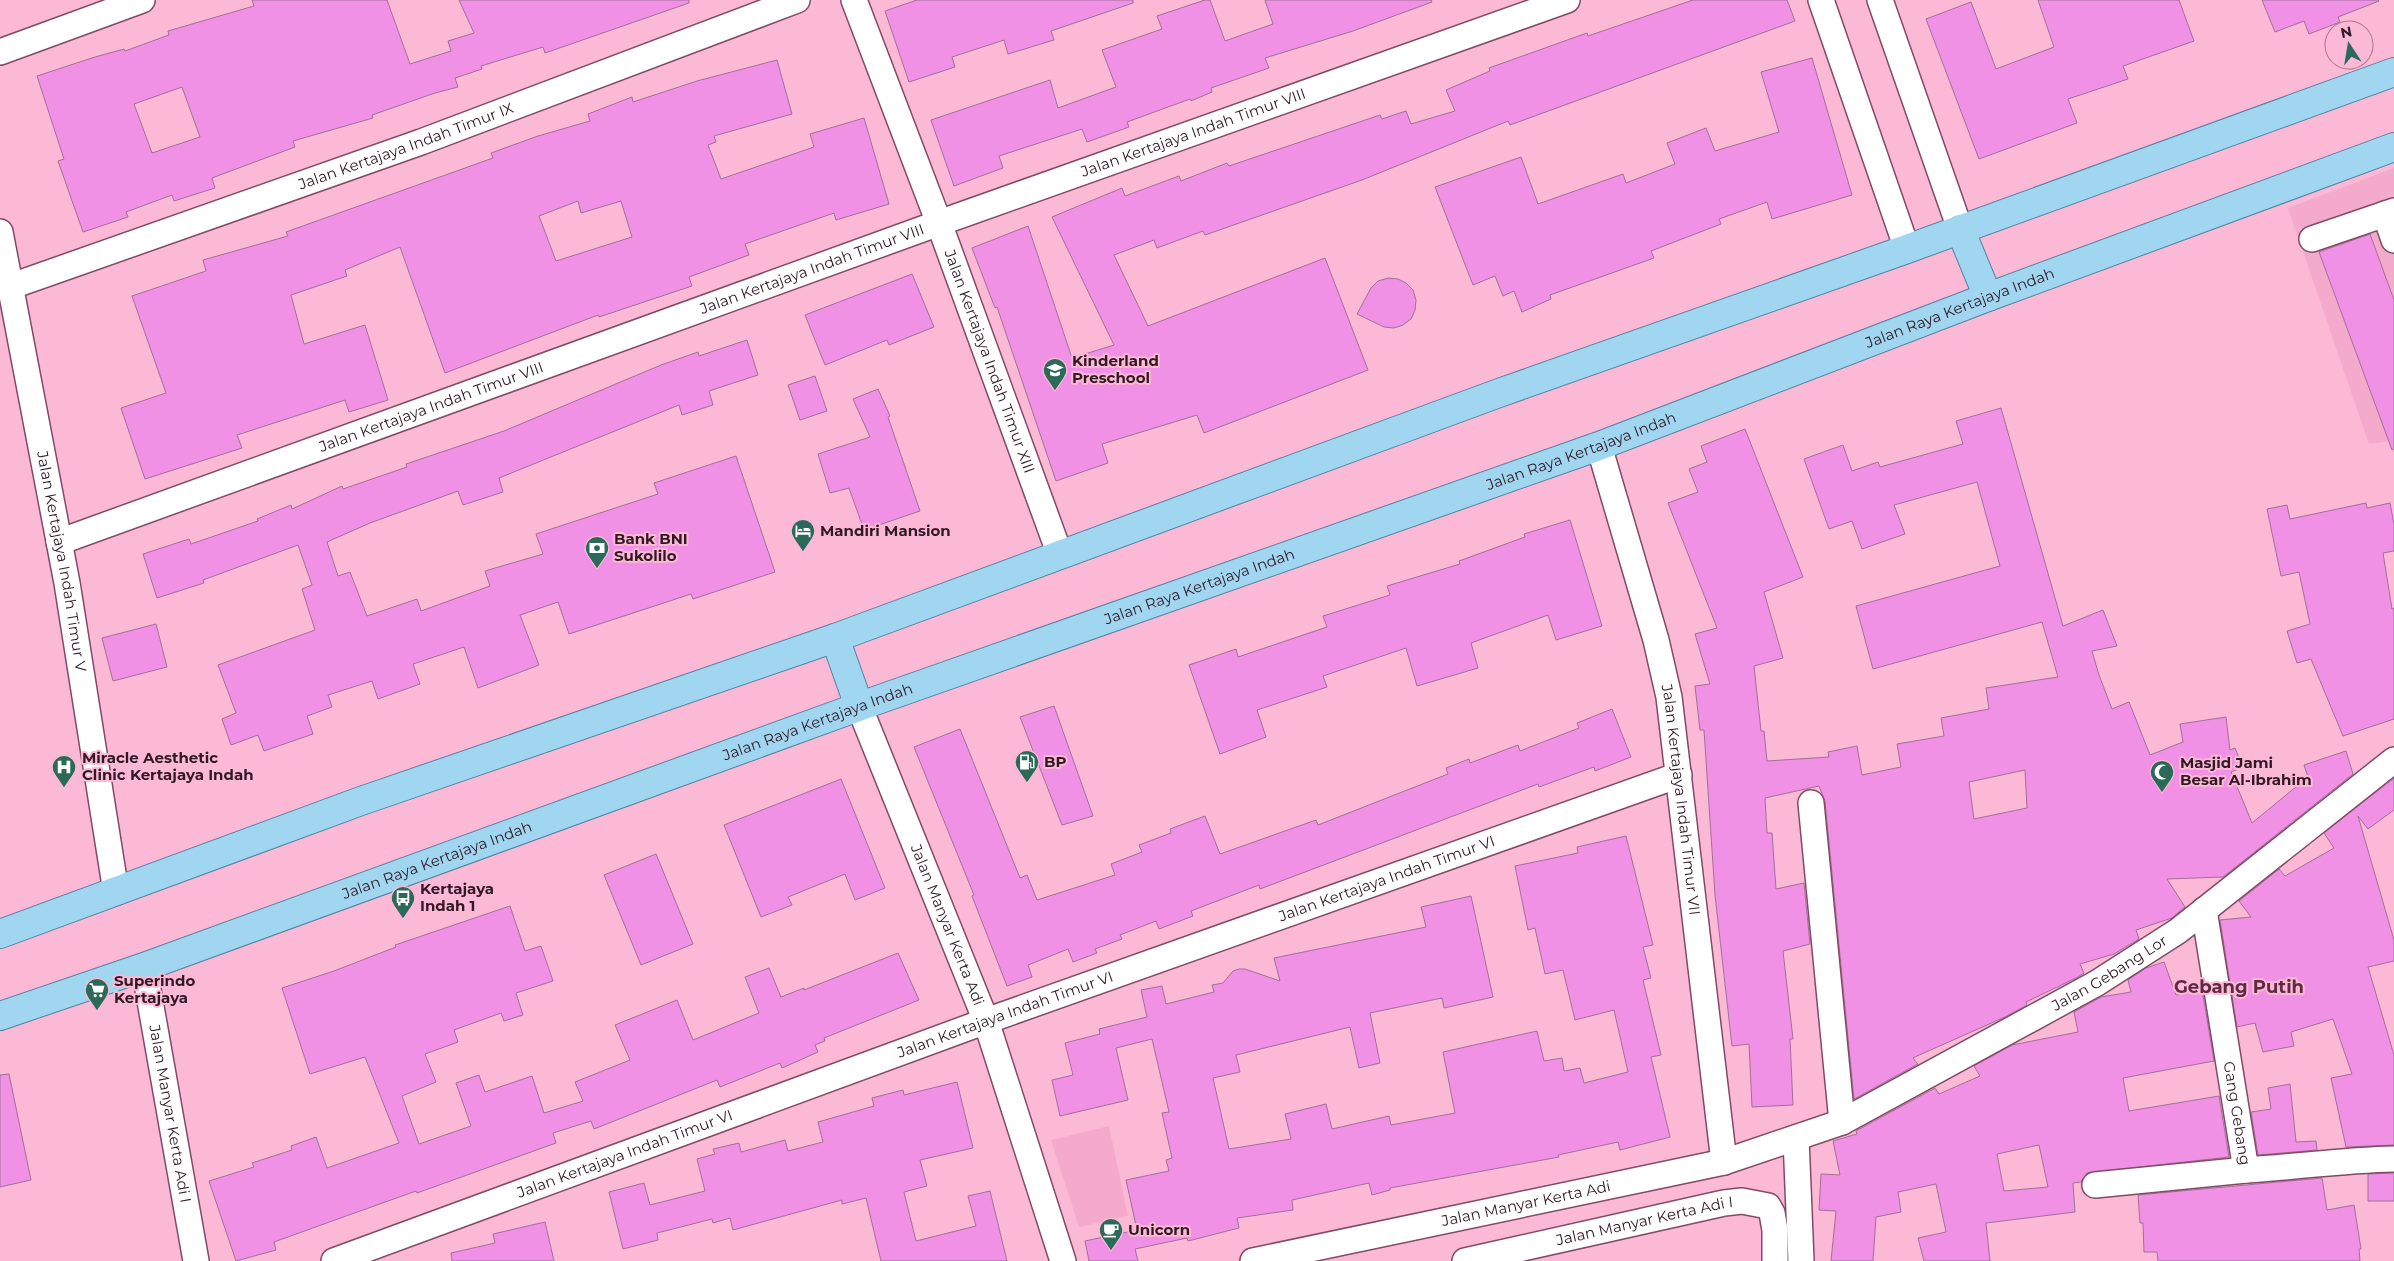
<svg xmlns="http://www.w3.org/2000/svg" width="2394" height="1261" font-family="Montserrat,sans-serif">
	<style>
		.built { fill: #f4abcb }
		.building { fill: #f091e5; stroke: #a1709a; fill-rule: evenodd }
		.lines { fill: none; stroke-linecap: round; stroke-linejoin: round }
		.minor-casing { stroke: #834a65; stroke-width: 28 }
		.primary-casing { stroke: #5182a2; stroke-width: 30 }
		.minor { stroke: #fff; stroke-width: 25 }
		.primary { stroke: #a1d6f0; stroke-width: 28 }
		.labels { text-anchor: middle; stroke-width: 4; stroke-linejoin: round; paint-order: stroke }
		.street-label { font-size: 15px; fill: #311924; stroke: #fbb9d6 }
		.poi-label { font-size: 15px; font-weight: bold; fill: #311924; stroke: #fbb9d6; text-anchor: start }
		.quarter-label { font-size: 18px; font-weight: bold; fill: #5e2943; stroke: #fbb9d6 }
	</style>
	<rect width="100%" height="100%" fill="#fbb9d6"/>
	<g class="built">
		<path d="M2394 168V441L2369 444 2288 208Z"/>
		<path d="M1109 1126 1128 1216 1079 1227 1051 1140Z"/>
	</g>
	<g class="building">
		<path d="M252 0H387L410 64 451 51 448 41 474 33 459 0H689V3L545 53 543 47 481 66 482 69 455 78 458 87 435 93 372 115 373 118 293 141 295 147 212 178 215 188 174 201 172 195 126 212 128 217 83 232 58 161 64 159 37 76 95 57 124 49 125 51 169 35 168 31 254 6ZM182 87 200 137 152 153 134 104Z"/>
		<path d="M917 0H1133V3L1051 31 1054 40 1008 54 1004 40 952 57 955 67 909 82 885 11Z"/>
		<path d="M1205 0H1210L1225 41 1273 24 1265 0H1431L1432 2 1353 31 1265 58 1269 68 1211 88 1212 92 1191 101 1190 99 1127 122 1129 127 1087 142 1082 129 999 156 1003 168 954 186 931 120 1050 80 1058 108 1116 87 1102 50 1162 29 1157 16Z"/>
		<path d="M1693 0H1787L1795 21 1510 125 1508 121 1362 180 1205 235 1203 231 1157 248 1154 240 1114 255 1148 326 1325 258 1368 370 1204 433 1197 415 1102 444 1108 463 1056 481 997 307 995 308 972 248 1028 226 1072 358 1114 345 1052 217 1122 188 1125 196 1179 176 1181 181 1227 163 1229 166 1380 115 1382 119 1406 111 1411 124 1455 111 1446 90 1490 71 1489 68 1587 33 1588 36Z"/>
		<path d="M2038 0H2179L2194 41 2123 66 2128 79 2068 99 2077 123 1979 159 1926 19 1971 2 1996 69 2054 47Z"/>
		<path d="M2262 0H2378L2379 1 2338 17 2340 22 2309 34 2304 21 2275 32Z"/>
		<path d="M1812 58 1852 195 1772 219 1767 202 1719 219 1721 224 1651 251 1654 258 1550 295 1551 299 1522 312 1514 291 1503 296 1495 276 1473 285 1435 187 1521 157 1538 204 1623 174 1626 183 1675 164 1667 143 1706 128 1715 151 1779 132 1761 72Z"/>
		<path d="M777 60 792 114 714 136 716 142 708 145 721 179 814 147 810 134 864 118 889 204 836 220 834 213 745 244 749 255 689 277 692 286 599 317 598 315 445 373 400 247 345 270 347 276 291 295 304 344 365 325 388 400 349 412 345 400 237 435 242 448 145 479 121 408 166 393 132 296 206 271 203 260 288 236 286 232 493 158 491 153 538 136 590 121 588 114 632 97 633 102 697 81ZM578 201 581 213 621 201 632 237 556 261 539 216Z"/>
		<path d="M2370 234 2394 300V449L2392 450 2319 252Z"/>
		<path d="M912 274 934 327 889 345 887 340 825 365 805 315Z"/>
		<path d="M1388 278 1398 279 1406 283 1413 290 1416 300 1415 310 1411 319 1403 325 1394 328 1384 327 1357 314 1371 288 1378 281Z"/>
		<path d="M747 340 758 375 709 391 713 405 682 415 679 405 499 478 503 492 463 505 458 491 370 523 327 542 338 576 350 572 367 616 417 599 421 611 490 586 485 571 543 554 536 534 658 494 654 483 736 456 775 572 693 599 691 594 569 634 558 602 520 615 539 665 478 688 464 647 413 664 420 684 378 699 372 681 328 695 332 707 307 716 313 734 264 751 258 735 231 745 222 719 236 713 218 665 315 630 302 589 312 585 298 545 203 580 204 583 157 598 143 554 189 539 191 544 258 521 257 519 291 505 292 509 342 486 343 489 407 467 406 464 504 431 661 365 698 352 699 356Z"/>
		<path d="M815 376 827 411 800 420 788 385Z"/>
		<path d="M878 389 890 416 888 417 920 511 864 530 849 488 830 493 818 454 870 437 853 399Z"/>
		<path d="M2001 408 2063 626 2103 610 2117 646 2092 651 2099 675 2112 709 2129 702 2150 755 2183 742 2180 724 2226 717 2230 750 2235 748 2243 767 2231 772 2252 823 2308 777 2304 765 2346 751 2353 774 2223 877 2167 879 2185 907 2172 918 2136 930 2139 939 2114 954 2080 964 2084 973 2076 978 2026 1002 2027 1005 2005 1017 1917 1056 1913 1058 1918 1064 1854 1099 1825 801 1819 786 1765 798 1767 833H1772L1776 889 1804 883 1810 944 1783 951 1793 1039H1790L1793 1105 1752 1107 1749 1044 1732 1046 1715 895 1704 730H1700L1695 686 1710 684 1695 634 1717 628 1668 503 1698 492 1689 469 1707 462 1701 446 1745 429 1803 577 1764 592 1783 658 1754 666 1761 731H1764L1767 761 1829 757 1828 752 1857 746 1862 775 1901 767 1897 744 1944 736 1941 718 1989 709 1986 688 2058 677 2042 622 1873 669 1856 606 2000 566 1977 482 1894 505 1905 534 1862 549 1852 521 1829 529 1804 459 1843 445 1852 471 1878 462 1880 467 1963 444 1956 421ZM2025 770 2027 808 1974 819 1969 782Z"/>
		<path d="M2366 503 2367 508 2390 503 2394 524V551L2383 553 2392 609 2394 608V719L2343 736 2311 659 2297 663 2287 631 2310 624 2299 572 2281 576 2267 509 2287 505 2290 519Z"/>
		<path d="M1570 520 1602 626 1556 640 1548 615 1471 643 1478 668 1417 686 1406 648 1323 676 1327 687 1257 710 1266 737 1220 754 1189 665 1236 649 1238 657 1327 627 1323 616 1390 595 1387 586 1460 564 1459 561 1525 537 1524 534Z"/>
		<path d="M156 624 167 667 113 681 102 638Z"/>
		<path d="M1054 706 1093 816 1062 825 1020 717Z"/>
		<path d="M1612 709 1631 757 1595 771 1594 767 1539 787 1538 784 1260 889 1259 885 1191 911 1193 916 1159 929 1156 921 1120 935 1122 939 1095 949 1097 953 1073 962 1068 949 1028 965 1032 977 1007 986 972 896 974 895 914 747 960 729 1020 878 1027 875 1037 900 1115 875 1111 864 1142 852 1139 845 1171 833 1170 829 1205 816 1220 854 1316 820 1318 825 1448 774 1446 768 1469 759 1470 763 1518 745 1520 751 1579 728 1577 723Z"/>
		<path d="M2394 778V810L2368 829 2358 816 2394 940V961L2368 967 2394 1055V1145L2346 1147 2331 1078 2352 1074 2333 1019 2291 1032 2294 1046 2263 1052 2255 1023 2237 1027 2220 920 2251 917 2239 901 2279 869 2285 876 2334 848 2324 833Z"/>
		<path d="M841 779 885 888 855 900 845 874 788 897 792 905 761 917 724 825Z"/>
		<path d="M1626 836 1653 945 1643 947 1651 978 1643 980 1661 1055 1651 1057 1670 1137 1620 1150 1618 1142 1558 1155 1559 1157 1390 1188V1190L1372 1195 1369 1183 1292 1200 1293 1210 1237 1218 1239 1228 1188 1241 1187 1238 1135 1249 1138 1261H1089L1085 1241 1137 1230 1126 1180 1169 1171 1166 1160 1172 1158 1162 1113 1169 1112 1152 1039 1116 1048 1128 1100 1060 1116 1052 1080 1073 1075 1065 1043 1100 1034 1099 1029 1147 1017 1141 990 1162 986 1166 1004 1214 992 1212 985 1223 983 1233 971 1239 969H1245L1280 981 1274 958 1426 927 1421 907 1471 896 1493 997 1444 1008 1442 998 1370 1013 1380 1063 1359 1068 1350 1027 1236 1055 1240 1072 1213 1078 1229 1149 1291 1139 1285 1114 1326 1104 1332 1129 1389 1116 1391 1125 1455 1113 1443 1052 1537 1031 1544 1061 1562 1058 1564 1071 1580 1068 1584 1083 1628 1072 1614 1010 1575 1020 1563 970 1545 974 1535 928 1528 930 1515 866 1578 853 1577 847Z"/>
		<path d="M656 854 693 944 641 965 604 875Z"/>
		<path d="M510 906 525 951 541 946 553 981 516 993 523 1015 504 1021 501 1013 454 1030 458 1042 425 1054 436 1082 402 1096 419 1144 471 1126 456 1083 479 1075 485 1092 532 1076 544 1113 583 1101 575 1082 630 1060 615 1025 677 1000 693 1040 759 1013 745 977 769 968 781 997 804 988V990L898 953 919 1000 824 1038 825 1041 815 1045 818 1052 782 1068 780 1063 720 1087 717 1080 594 1129 591 1121 553 1133 556 1143 417 1193 416 1191 335 1220 274 1242 276 1250 236 1261 209 1181 254 1167 252 1163 292 1150 291 1146 316 1137 327 1168 399 1143 365 1057 310 1074 282 988 334 971 396 947 395 945Z"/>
		<path d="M2164 962 2176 995 2202 989 2214 1061 2123 1078 2129 1111 2219 1096 2229 1157 2087 1173 2081 1182 2073 1183 2075 1212 1986 1223 1990 1261H1924L1918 1238 1946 1232 1936 1184 1898 1192 1901 1212 1876 1217 1873 1261H1831L1836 1211 1819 1210 1821 1174 1840 1175 1833 1141 1857 1134 1856 1131 1935 1088 1939 1094 1980 1076 1974 1066 2012 1045 2078 1032 2074 1012 2101 997 2131 992 2128 980 2146 968ZM2039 1145 2048 1187 2004 1191 1997 1154Z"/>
		<path d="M9 1074 31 1180 0 1187V1075Z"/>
		<path d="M957 1082 973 1148 920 1160 927 1186 904 1192 916 1241 976 1226 968 1196 990 1191 1007 1261H881L866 1198 842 1204V1200L733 1230 730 1218 713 1223 712 1219 657 1233 658 1240 623 1249 609 1192 644 1183 650 1205 705 1191 697 1159 715 1154 713 1149 739 1143 741 1152 785 1140 788 1151 823 1142 818 1122 874 1106 872 1098 903 1090 904 1095Z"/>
		<path d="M2290 1084 2296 1142 2316 1141 2317 1150 2258 1155 2251 1112 2271 1109 2268 1088Z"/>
		<path d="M2394 1173V1201H2368V1174Z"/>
		<path d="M2322 1178 2327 1210 2354 1205 2361 1249H2359L2360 1261H2158L2157 1252H2144L2143 1223H2140L2138 1195Z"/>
		<path d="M545 1222 554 1261H452L451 1253 495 1243 493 1234Z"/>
	</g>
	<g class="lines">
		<g class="minor-casing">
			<g id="minor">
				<path id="s1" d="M854 0 939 223 1060 555"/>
				<path d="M1821 0 1907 249"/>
				<path d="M1880 0 1960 229"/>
				<path d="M0 52 142 0"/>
				<path d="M2385 214 2394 240"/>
				<path id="s2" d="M0 232 67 583 116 892"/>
				<path d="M2312 239 2394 211"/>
				<path id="s3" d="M12 286 421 142 797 0"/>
				<path id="s4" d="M1599 446 1656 640 1669 697 1724 1162"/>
				<path id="s5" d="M59 542 939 223 1567 0"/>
				<path id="s6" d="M859 706 986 1021 1063 1261"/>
				<path d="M1811 803 1842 1122"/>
				<path id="s7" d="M2204 910 2246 1170C2295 1167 2344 1160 2394 1159"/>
				<path id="s8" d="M144 967 196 1261"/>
				<path d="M1796 1138 1801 1261"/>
				<path d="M2095 1185 2246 1170"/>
				<path id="s9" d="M334 1261 986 1021 1679 775"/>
				<path id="s10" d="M1253 1261 1724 1162 1842 1122 2097 983 2178 931 2394 760"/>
				<path id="s11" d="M1465 1261 1724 1203 1742 1201 1768 1206 1772 1213 1775 1230V1261"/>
			</g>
		</g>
		<g class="primary-casing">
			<g id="primary">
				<path d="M1960 229 1988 297"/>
				<path d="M835 638 859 706"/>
				<path d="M0 934 361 801 835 638 1499 393 1907 249 2394 72"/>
				<path id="s12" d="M0 1016 144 967 869 703 1599 446 1988 297 2394 147"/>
			</g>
		</g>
		<use href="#minor" class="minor"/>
		<use href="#primary" class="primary"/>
	</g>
	<defs>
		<g id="school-pin" transform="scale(1.25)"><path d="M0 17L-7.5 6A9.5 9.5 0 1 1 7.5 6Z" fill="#2b6a58" stroke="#fbb9d6"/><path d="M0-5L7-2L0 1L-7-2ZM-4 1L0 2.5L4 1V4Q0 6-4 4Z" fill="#fff"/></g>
		<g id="hotel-pin" transform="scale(1.25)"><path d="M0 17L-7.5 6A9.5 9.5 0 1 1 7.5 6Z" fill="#2b6a58" stroke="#fbb9d6"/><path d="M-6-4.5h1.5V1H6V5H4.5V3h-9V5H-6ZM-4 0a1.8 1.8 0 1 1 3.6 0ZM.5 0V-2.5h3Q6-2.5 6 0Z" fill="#fff"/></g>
		<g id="bank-pin" transform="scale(1.25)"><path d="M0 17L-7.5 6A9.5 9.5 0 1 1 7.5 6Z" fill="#2b6a58" stroke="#fbb9d6"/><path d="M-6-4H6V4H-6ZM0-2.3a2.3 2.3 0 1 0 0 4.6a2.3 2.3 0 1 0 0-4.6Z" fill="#fff"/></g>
		<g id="fuel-pin" transform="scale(1.25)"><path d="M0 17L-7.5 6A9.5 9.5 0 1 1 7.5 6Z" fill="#2b6a58" stroke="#fbb9d6"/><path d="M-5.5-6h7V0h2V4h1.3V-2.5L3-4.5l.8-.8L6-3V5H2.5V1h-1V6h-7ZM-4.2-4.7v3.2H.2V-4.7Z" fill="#fff"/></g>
		<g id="hospital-pin" transform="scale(1.25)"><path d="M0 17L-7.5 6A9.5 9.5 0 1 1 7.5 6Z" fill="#2b6a58" stroke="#fbb9d6"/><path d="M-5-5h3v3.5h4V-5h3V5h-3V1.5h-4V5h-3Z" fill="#fff"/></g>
		<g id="mosque-pin" transform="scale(1.25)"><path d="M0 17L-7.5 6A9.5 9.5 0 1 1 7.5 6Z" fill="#2b6a58" stroke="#fbb9d6"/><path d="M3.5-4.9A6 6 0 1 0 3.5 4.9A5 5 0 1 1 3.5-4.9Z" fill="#fff"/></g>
		<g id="bus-pin" transform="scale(1.25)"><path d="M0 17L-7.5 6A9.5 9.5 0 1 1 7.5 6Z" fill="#2b6a58" stroke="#fbb9d6"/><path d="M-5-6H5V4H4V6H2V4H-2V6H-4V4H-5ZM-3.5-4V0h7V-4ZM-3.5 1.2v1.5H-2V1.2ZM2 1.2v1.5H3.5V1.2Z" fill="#fff"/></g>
		<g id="supermarket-pin" transform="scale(1.25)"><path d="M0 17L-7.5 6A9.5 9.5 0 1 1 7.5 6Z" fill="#2b6a58" stroke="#fbb9d6"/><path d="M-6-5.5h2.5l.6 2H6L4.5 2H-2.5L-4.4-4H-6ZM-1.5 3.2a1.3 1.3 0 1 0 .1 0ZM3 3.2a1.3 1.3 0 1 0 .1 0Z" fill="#fff"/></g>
		<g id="cafe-pin" transform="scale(1.25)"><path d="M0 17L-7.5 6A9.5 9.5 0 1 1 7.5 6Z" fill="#2b6a58" stroke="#fbb9d6"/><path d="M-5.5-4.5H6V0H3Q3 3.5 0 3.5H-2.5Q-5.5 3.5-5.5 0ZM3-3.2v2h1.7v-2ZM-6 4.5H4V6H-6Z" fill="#fff"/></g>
	</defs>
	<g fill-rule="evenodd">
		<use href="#school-pin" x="1055" y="370"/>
		<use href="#hotel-pin" x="803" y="531"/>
		<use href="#bank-pin" x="597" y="548"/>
		<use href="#fuel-pin" x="1027" y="762"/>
		<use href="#hospital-pin" x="64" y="767"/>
		<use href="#mosque-pin" x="2162" y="772"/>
		<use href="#bus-pin" x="403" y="898"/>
		<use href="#supermarket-pin" x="97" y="990"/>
		<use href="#cafe-pin" x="1111" y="1230"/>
	</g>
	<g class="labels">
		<g class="street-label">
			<text dy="5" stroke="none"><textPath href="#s5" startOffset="1206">Jalan Kertajaya Indah Timur VIII</textPath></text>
			<text dy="5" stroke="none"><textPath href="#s3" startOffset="418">Jalan Kertajaya Indah Timur IX</textPath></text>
			<text dy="5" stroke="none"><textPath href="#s5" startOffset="801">Jalan Kertajaya Indah Timur VIII</textPath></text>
			<text dy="5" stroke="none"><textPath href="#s12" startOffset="2084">Jalan Raya Kertajaya Indah</textPath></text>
			<text dy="5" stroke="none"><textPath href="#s1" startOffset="386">Jalan Kertajaya Indah Timur XIII</textPath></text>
			<text dy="5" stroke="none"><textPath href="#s5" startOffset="396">Jalan Kertajaya Indah Timur VIII</textPath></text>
			<text dy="5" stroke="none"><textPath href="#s12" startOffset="1679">Jalan Raya Kertajaya Indah</textPath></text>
			<text dy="5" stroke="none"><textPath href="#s2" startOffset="335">Jalan Kertajaya Indah Timur V</textPath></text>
			<text dy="5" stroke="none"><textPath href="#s12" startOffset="1274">Jalan Raya Kertajaya Indah</textPath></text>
			<text dy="5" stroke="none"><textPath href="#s12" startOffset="869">Jalan Raya Kertajaya Indah</textPath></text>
			<text dy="5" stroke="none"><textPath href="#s4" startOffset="364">Jalan Kertajaya Indah Timur VII</textPath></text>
			<text dy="5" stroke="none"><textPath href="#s12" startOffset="464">Jalan Raya Kertajaya Indah</textPath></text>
			<text dy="5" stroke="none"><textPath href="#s9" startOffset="1120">Jalan Kertajaya Indah Timur VI</textPath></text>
			<text dy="5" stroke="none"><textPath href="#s6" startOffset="236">Jalan Manyar Kerta Adi</textPath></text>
			<text dy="5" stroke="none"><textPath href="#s10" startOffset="912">Jalan Gebang Lor</textPath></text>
			<text dy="5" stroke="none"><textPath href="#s9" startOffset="715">Jalan Kertajaya Indah Timur VI</textPath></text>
			<text dy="5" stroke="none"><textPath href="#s7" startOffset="206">Gang Gebang</textPath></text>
			<text dy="5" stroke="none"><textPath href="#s8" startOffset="149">Jalan Manyar Kerta Adi I</textPath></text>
			<text dy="5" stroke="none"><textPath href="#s9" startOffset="310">Jalan Kertajaya Indah Timur VI</textPath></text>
			<text dy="5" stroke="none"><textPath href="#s10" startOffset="279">Jalan Manyar Kerta Adi</textPath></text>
			<text dy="5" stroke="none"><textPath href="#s11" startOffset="184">Jalan Manyar Kerta Adi I</textPath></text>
		</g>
		<g class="poi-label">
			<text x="1072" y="366">Kinderland<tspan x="1072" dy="17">Preschool</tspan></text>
			<text x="820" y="536">Mandiri Mansion</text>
			<text x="614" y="544">Bank BNI<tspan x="614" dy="17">Sukolilo</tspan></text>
			<text x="82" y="763">Miracle Aesthetic<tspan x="82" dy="17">Clinic Kertajaya Indah</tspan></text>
			<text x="1044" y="767">BP</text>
			<text x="2180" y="768">Masjid Jami<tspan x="2180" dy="17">Besar Al-Ibrahim</tspan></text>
			<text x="420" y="894">Kertajaya<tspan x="420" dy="17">Indah 1</tspan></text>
			<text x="114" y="986">Superindo<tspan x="114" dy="17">Kertajaya</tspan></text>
			<text x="1128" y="1235">Unicorn</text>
		</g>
		<g class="quarter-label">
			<text x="2239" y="993">Gebang Putih</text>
		</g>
	</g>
	<g transform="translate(2349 45) rotate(348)"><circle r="24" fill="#fbb9d6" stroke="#aa798f"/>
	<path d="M0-4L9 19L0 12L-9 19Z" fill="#2b6a58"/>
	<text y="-8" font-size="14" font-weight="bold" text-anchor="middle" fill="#311924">N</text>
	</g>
</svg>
